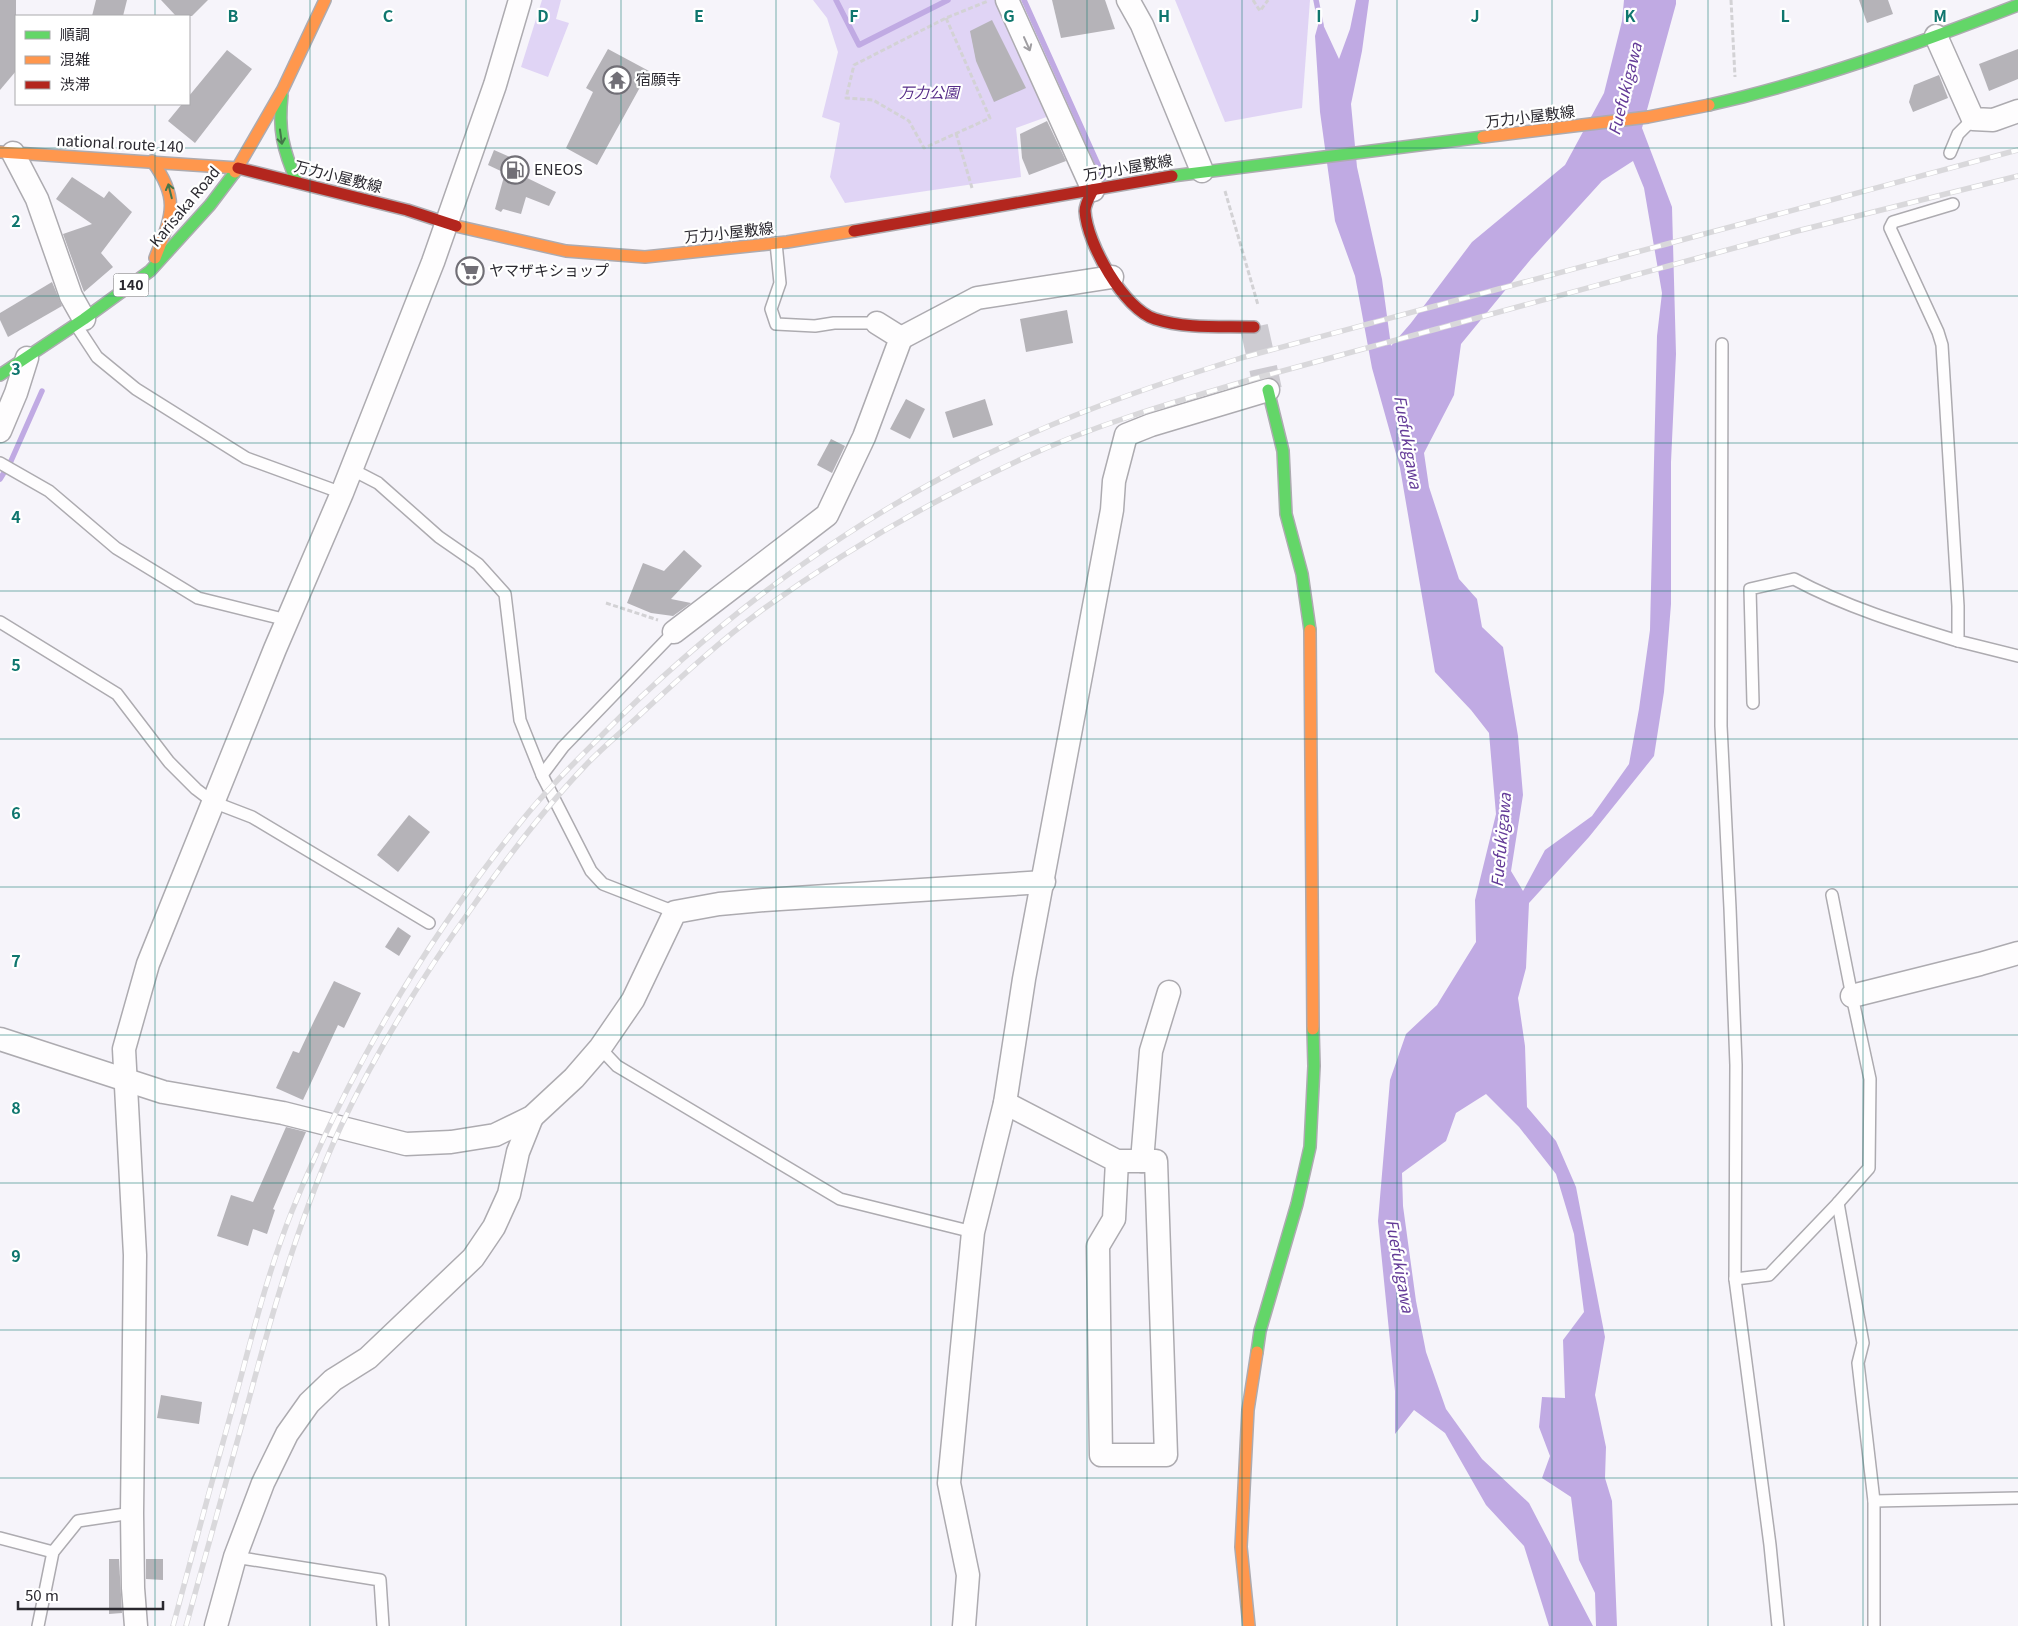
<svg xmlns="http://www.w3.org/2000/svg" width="2018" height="1626" font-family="Georgia,'Noto Sans JP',serif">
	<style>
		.green { fill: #e0d4f5 }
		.water { fill: #c0aae3; fill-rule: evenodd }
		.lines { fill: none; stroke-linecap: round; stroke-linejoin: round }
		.stream { stroke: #c0aae3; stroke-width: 5.5 }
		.building { fill: #b5b3b8 }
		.secondary-tunnel { stroke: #cdcbd1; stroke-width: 28; stroke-dasharray: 28 14; stroke-linecap: butt }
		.lane-casing { stroke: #adabb0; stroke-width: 14 }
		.street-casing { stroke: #adabb0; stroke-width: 25 }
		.fast-casing { stroke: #adabb0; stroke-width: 14 }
		.slow-casing { stroke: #adabb0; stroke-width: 14 }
		.jam-casing { stroke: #adabb0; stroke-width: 14 }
		.path { stroke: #d3d2d5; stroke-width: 3; stroke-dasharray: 5 2.5; stroke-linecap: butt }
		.lane { stroke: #fefdfe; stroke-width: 11 }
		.street { stroke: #fefdfe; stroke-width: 22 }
		.fast { stroke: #63d668; stroke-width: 11 }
		.slow { stroke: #ff974d; stroke-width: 11 }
		.jam { stroke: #b3261e; stroke-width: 11 }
		.rail-casing { stroke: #d9d8db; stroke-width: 5.5 }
		.rail { stroke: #fff; stroke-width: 4; stroke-dasharray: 11; stroke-linecap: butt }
		.oneway { stroke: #9f9da1 }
		.oneway2 { stroke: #447649 }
		.grid { fill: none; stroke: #0f766e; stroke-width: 1; stroke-opacity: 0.55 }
		.labels { text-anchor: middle; stroke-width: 4.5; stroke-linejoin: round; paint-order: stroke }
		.shield { fill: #fff; stroke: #6a686d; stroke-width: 1 }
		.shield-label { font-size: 14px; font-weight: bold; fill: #2a282f }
		.poi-label { font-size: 15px; fill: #2a282f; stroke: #fff; text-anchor: start }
		.park-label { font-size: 15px; font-style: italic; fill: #562c88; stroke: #fff }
		.street-label { font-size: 15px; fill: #2a282f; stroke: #fff }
		.water-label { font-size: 16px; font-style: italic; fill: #633a97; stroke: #fff }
		.grid-label { font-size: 16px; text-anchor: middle; font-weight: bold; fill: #0f766e; stroke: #fff; stroke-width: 4.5; stroke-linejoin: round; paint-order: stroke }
	</style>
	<rect width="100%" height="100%" fill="#f6f4fa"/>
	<g class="green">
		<path d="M542 0H561L556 19 569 23 548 77 521 67Z"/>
		<path d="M813 0H996L1052 115 1016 128 1021 177 845 203 830 177 840 123 822 117 838 52 827 18Z"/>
		<path d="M1175 0H1310L1302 108 1225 122Z"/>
	</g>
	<path class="water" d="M1356 0H1369L1362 51 1351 104 1357 167 1382 279 1391 346 1411 323 1472 242 1565 165 1604 93 1622 21 1624 0H1676V4L1642 128 1672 207 1676 354 1671 462V604L1664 692 1654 756 1589 837 1529 903 1526 968 1518 998 1525 1046 1527 1107 1556 1141 1576 1187 1605 1337 1595 1395 1606 1447 1605 1478 1612 1501 1617 1626H1596L1595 1593 1579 1560 1571 1497 1542 1478 1550 1456 1539 1427 1542 1397 1565 1398 1563 1340 1584 1312 1574 1234 1556 1174 1519 1127 1486 1094 1456 1113 1446 1141 1402 1173 1403 1206 1416 1301 1426 1352 1446 1409 1482 1459 1529 1503 1593 1626H1549L1524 1546 1486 1505 1445 1433 1414 1410 1395 1434V1391L1378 1221 1390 1080 1406 1034 1437 1005 1476 942 1475 900 1496 814 1489 733 1471 710 1435 672 1400 468 1372 368 1355 276 1335 221 1320 112 1315 36 1320 18 1339 59 1350 29ZM1633 161 1644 188 1662 293 1657 336 1650 630 1639 709 1629 764 1592 816 1545 850 1523 891 1511 871 1523 795 1518 736 1503 647 1482 627 1477 599 1459 579 1429 487 1424 453 1454 395 1461 344 1531 259 1602 181Z"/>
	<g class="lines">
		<g class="stream">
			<path d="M836 0 859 45 948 0"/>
			<path d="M1024 0 1104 178"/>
			<path d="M1316 0 1321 25"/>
			<path d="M0 479 11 461 42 391"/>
		</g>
	</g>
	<g class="building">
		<path d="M0 0H16V71L0 90Z"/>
		<path d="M96 0H127L123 16H92Z"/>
		<path d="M161 0H208L192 16H176Z"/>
		<path d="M1052 0H1105L1115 29 1061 38Z"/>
		<path d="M1859 0H1888L1893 14 1867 23Z"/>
		<path d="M992 20 1026 88 994 102 976 61 970 31Z"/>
		<path d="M608 49 649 71 597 165 566 148 593 92 586 88Z"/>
		<path d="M2018 49V79L1989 91 1979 64Z"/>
		<path d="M227 50 252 69 195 143 168 121 182 104H189V96Z"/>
		<path d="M1939 75 1948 98 1913 112 1909 102 1914 85Z"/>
		<path d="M1047 121 1066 161 1029 175 1022 158 1020 134Z"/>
		<path d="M494 150 526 164 521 175 556 192 549 206 526 197 521 214 503 209 501 212 495 209 505 173 488 165Z"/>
		<path d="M72 177 104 198 109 191 132 212 101 253 113 267 84 292 63 234 92 224 56 199Z"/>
		<path d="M52 282 62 306 8 337 0 320V313Z"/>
		<path d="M1067 310 1073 343 1026 352 1020 319Z"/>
		<path d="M906 399 925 409 910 439 890 429Z"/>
		<path d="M985 399 993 425 953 438 945 412Z"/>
		<path d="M831 439 845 446 832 473 817 465Z"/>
		<path d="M684 550 702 566 671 599 691 603 673 616 651 613 627 603 643 563 664 571Z"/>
		<path d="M409 815 430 832 398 872 377 855Z"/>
		<path d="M398 927 411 936 399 956 385 947Z"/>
		<path d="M334 981 361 993 344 1028 338 1025 303 1100 276 1088 293 1051 299 1053 314 1021Z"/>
		<path d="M286 1127 306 1132 273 1209 275 1210 267 1234 253 1229 248 1246 217 1236 231 1195 253 1202Z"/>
		<path d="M161 1395 202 1402 199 1424 157 1418Z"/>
		<path d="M109 1559H119L122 1613 109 1614Z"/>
		<path d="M146 1559H163V1580L146 1579Z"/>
	</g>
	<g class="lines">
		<path class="secondary-tunnel" d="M1254 327 1268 390"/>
		<g class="lane-casing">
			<g id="lane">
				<path d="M1950 153 1958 134 1973 119"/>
				<path d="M1953 204 1893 222 1890 228 1938 332 1942 345 1958 606V641L2018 656"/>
				<path d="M776 243 780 283 771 309 776 324 815 326 834 323H877"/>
				<path d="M76 325 97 357 136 389 246 458 342 493"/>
				<path d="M1722 344 1721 726 1730 908 1736 1065 1735 1279 1770 1545 1778 1626"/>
				<path d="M0 463 49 491 116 548 198 598 287 620"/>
				<path d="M351 469 378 483 439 537 478 564 505 594 520 720 542 775 591 871 603 884 675 912"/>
				<path d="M0 622 117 694 169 762 196 789 213 802 252 817 429 923"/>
				<path d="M1753 703 1750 589 1794 579C1846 607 1902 624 1958 641"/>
				<path d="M542 775 563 747 674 632"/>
				<path d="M600 1048 617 1066 840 1199 973 1232"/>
				<path d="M1838 1203 1863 1343 1858 1363 1874 1501V1626"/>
				<path d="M1735 1279 1769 1275 1838 1203 1869 1168 1870 1079 1852 996 1832 895"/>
				<path d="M1874 1501 2018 1498"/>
				<path d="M0 1538 53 1552"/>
				<path d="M235 1557 380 1580 383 1626"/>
				<path d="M38 1626 53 1552 78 1521 132 1513"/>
			</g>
		</g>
		<g class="street-casing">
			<g id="street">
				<path d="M1007 0 1093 190"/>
				<path d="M1128 0 1142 25 1202 171"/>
				<path d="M1936 36 1973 119 1993 120 2018 111"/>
				<path d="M13 153 37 199 71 296 84 319"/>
				<path d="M901 338 977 298 1112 277"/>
				<path d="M0 431 16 393 27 358"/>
				<path d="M674 632 827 515 864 437 901 338 877 323"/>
				<path d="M1852 996 1980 964 2018 953"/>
				<path d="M0 1039 163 1092 283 1113 406 1144 451 1142 495 1135 532 1117 574 1078 600 1048 633 1000 675 912 719 904 764 900 1044 882"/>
				<path d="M1005 1103 1117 1161H1156L1166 1455H1101L1098 1246 1114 1219 1117 1161"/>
				<path d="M1142 1161 1151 1051 1169 992"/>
				<path d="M136 1626 133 1588 132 1513 135 1255 124 1049 148 964 275 649 342 493 433 262 495 85 520 0"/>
				<path d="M216 1626 235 1557 263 1483 287 1434 309 1403 333 1380 368 1358 473 1258 494 1227 509 1194 518 1152 532 1117"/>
				<path d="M964 1626 968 1575 949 1483 973 1232 1005 1103 1024 979 1112 510 1114 481 1126 435 1151 425 1268 390"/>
			</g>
		</g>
		<g class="fast-casing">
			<g id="fast">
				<path d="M282 95C278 130 283 150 297 182"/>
				<path d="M1709 105C1815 81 1917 44 2018 5"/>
				<path d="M1172 176 1483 137"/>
				<path d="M0 375 84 319 150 271 210 205 235 172"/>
				<path d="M1268 390 1283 451 1286 514 1302 574 1310 630"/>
				<path d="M1257 1352 1260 1331 1297 1204 1310 1147 1314 1066 1313 1029"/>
			</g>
		</g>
		<g class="slow-casing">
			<g id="slow">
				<path d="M1483 137 1648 117 1709 105"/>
				<path d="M0 152 238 168"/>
				<path d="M152 161C181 200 171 217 155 258"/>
				<path d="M235 172 283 89 325 0"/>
				<path d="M456 226 566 251 645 257 787 242 854 231"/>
				<path d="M1310 630 1313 1029"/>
				<path d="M1249 1626 1241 1547 1248 1410 1257 1352"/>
			</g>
		</g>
		<g class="jam-casing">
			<g id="jam">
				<path d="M238 168 407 210 456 226"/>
				<path d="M1093 190C1090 196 1085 204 1085 211 1087 244 1124 309 1155 319 1186 329 1222 326 1254 327"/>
				<path d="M854 231 1172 176"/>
			</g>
		</g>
		<g class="path">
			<path d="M1253 0 1260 11 1268 0"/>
			<path d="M1731 0 1735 77"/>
			<path d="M946 18 990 118 924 148 909 121 873 100 846 98 854 65 946 18 988 1"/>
			<path d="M956 133 972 188"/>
			<path d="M1225 191 1258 305"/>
			<path d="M606 603 658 620"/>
		</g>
		<use href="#lane" class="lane"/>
		<use href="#street" class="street"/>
		<use href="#fast" class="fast"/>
		<use href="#slow" class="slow"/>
		<use href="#jam" class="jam"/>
		<g class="rail-casing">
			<g id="rail">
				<path d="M173 1626C194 1547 216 1467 238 1388 254 1328 269 1269 292 1211 349 1070 428 936 524 818 548 788 576 761 603 734 724 612 867 507 1026 436 1095 405 1168 381 1241 358L2018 150"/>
				<path d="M186 1626C207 1550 228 1474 249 1399 274 1306 301 1213 341 1126 377 1050 422 977 471 909 506 859 543 810 585 766 603 747 624 730 643 712 681 677 720 641 762 610 844 551 934 499 1026 457 1097 424 1174 402 1249 380L1797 231 2018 176"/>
			</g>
		</g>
		<use href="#rail" class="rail"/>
	</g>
	<defs><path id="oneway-shaft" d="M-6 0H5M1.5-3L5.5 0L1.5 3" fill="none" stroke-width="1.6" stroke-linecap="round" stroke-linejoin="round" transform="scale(1.25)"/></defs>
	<use class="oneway" href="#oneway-shaft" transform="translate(1027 44) rotate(66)"/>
	<g class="oneway2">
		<use href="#oneway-shaft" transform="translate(281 137) rotate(82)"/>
		<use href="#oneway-shaft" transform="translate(170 191) rotate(-104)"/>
	</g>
	<path class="grid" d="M155 0V16M310 0V1626M466 0V1626M621 0V1626M776 0V1626M931 0V1626M1087 0V1626M1242 0V1626M1397 0V1626M1552 0V1626M1708 0V1626M1863 0V1626M155 104V1626M0 148H2018M0 296H2018M0 443H2018M0 591H2018M0 739H2018M0 887H2018M0 1035H2018M0 1183H2018M0 1330H2018M0 1478H2018"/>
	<defs>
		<g id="temple-ring" transform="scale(1.4375)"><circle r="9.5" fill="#fff" stroke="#716f76" stroke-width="1.5"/><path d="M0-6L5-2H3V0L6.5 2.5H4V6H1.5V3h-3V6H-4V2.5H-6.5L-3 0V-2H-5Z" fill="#716f76"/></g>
		<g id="fuel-ring" transform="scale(1.4375)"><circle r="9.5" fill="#fff" stroke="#716f76" stroke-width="1.5"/><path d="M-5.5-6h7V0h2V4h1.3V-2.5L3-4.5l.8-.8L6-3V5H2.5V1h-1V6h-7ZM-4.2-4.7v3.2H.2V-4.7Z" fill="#716f76"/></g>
		<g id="supermarket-ring" transform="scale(1.4375)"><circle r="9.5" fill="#fff" stroke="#716f76" stroke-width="1.5"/><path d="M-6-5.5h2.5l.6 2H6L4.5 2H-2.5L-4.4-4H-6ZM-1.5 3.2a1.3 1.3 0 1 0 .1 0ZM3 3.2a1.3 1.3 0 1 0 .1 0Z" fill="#716f76"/></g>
	</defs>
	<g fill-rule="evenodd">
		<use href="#temple-ring" x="617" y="80"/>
		<use href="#fuel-ring" x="515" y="170"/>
		<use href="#supermarket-ring" x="470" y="271"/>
	</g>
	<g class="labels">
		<rect class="shield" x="113.5" y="273.5" width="35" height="23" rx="4"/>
		<g class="shield-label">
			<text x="131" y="290">140</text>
		</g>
		<g class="poi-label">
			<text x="636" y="85">宿願寺</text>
			<text x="534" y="175">ENEOS</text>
			<text x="489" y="276">ヤマザキショップ</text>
		</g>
		<g class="park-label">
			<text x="929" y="98">万力公園</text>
		</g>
		<g class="street-label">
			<text transform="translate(1530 117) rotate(-7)" y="5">万力小屋敷線</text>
			<text transform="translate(120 144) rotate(3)" y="5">national route 140</text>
			<text transform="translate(1128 168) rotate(-10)" y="5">万力小屋敷線</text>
			<text transform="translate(338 177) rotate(14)" y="5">万力小屋敷線</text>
			<text transform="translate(185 207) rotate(-50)" y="5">Karisaka Road</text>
			<text transform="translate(729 233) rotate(-6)" y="5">万力小屋敷線</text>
		</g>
		<g class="water-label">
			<text transform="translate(1625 89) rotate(-76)" y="6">Fuefukigawa</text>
			<text transform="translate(1408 442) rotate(80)" y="6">Fuefukigawa</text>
			<text transform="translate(1501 840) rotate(-85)" y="6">Fuefukigawa</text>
			<text transform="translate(1400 1266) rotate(80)" y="6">Fuefukigawa</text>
		</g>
	</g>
	<g class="grid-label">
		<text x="233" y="22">B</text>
		<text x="388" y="22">C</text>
		<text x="543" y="22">D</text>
		<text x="699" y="22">E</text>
		<text x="854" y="22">F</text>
		<text x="1009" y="22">G</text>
		<text x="1164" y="22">H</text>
		<text x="1319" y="22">I</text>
		<text x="1475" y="22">J</text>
		<text x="1630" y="22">K</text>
		<text x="1785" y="22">L</text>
		<text x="1940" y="22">M</text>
		<text x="16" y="227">2</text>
		<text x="16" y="375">3</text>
		<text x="16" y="523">4</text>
		<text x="16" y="671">5</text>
		<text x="16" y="819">6</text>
		<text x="16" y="967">7</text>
		<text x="16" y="1114">8</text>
		<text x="16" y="1262">9</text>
	</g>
	<rect x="15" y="15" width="175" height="90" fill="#ffffff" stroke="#aaa9ac"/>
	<rect x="25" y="31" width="25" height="8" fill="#63d668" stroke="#aaa9ac"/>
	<text x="60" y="40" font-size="15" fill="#2a282f">順調</text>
	<rect x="25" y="56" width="25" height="8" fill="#ff974d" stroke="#aaa9ac"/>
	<text x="60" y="65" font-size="15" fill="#2a282f">混雑</text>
	<rect x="25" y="81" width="25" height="8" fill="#b3261e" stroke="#aaa9ac"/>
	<text x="60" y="90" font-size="15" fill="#2a282f">渋滞</text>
	<path d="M18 1601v8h145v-8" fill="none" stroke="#2a282f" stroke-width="2.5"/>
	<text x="25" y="1601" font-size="15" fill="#2a282f" stroke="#ffffff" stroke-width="4" paint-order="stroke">50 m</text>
</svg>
